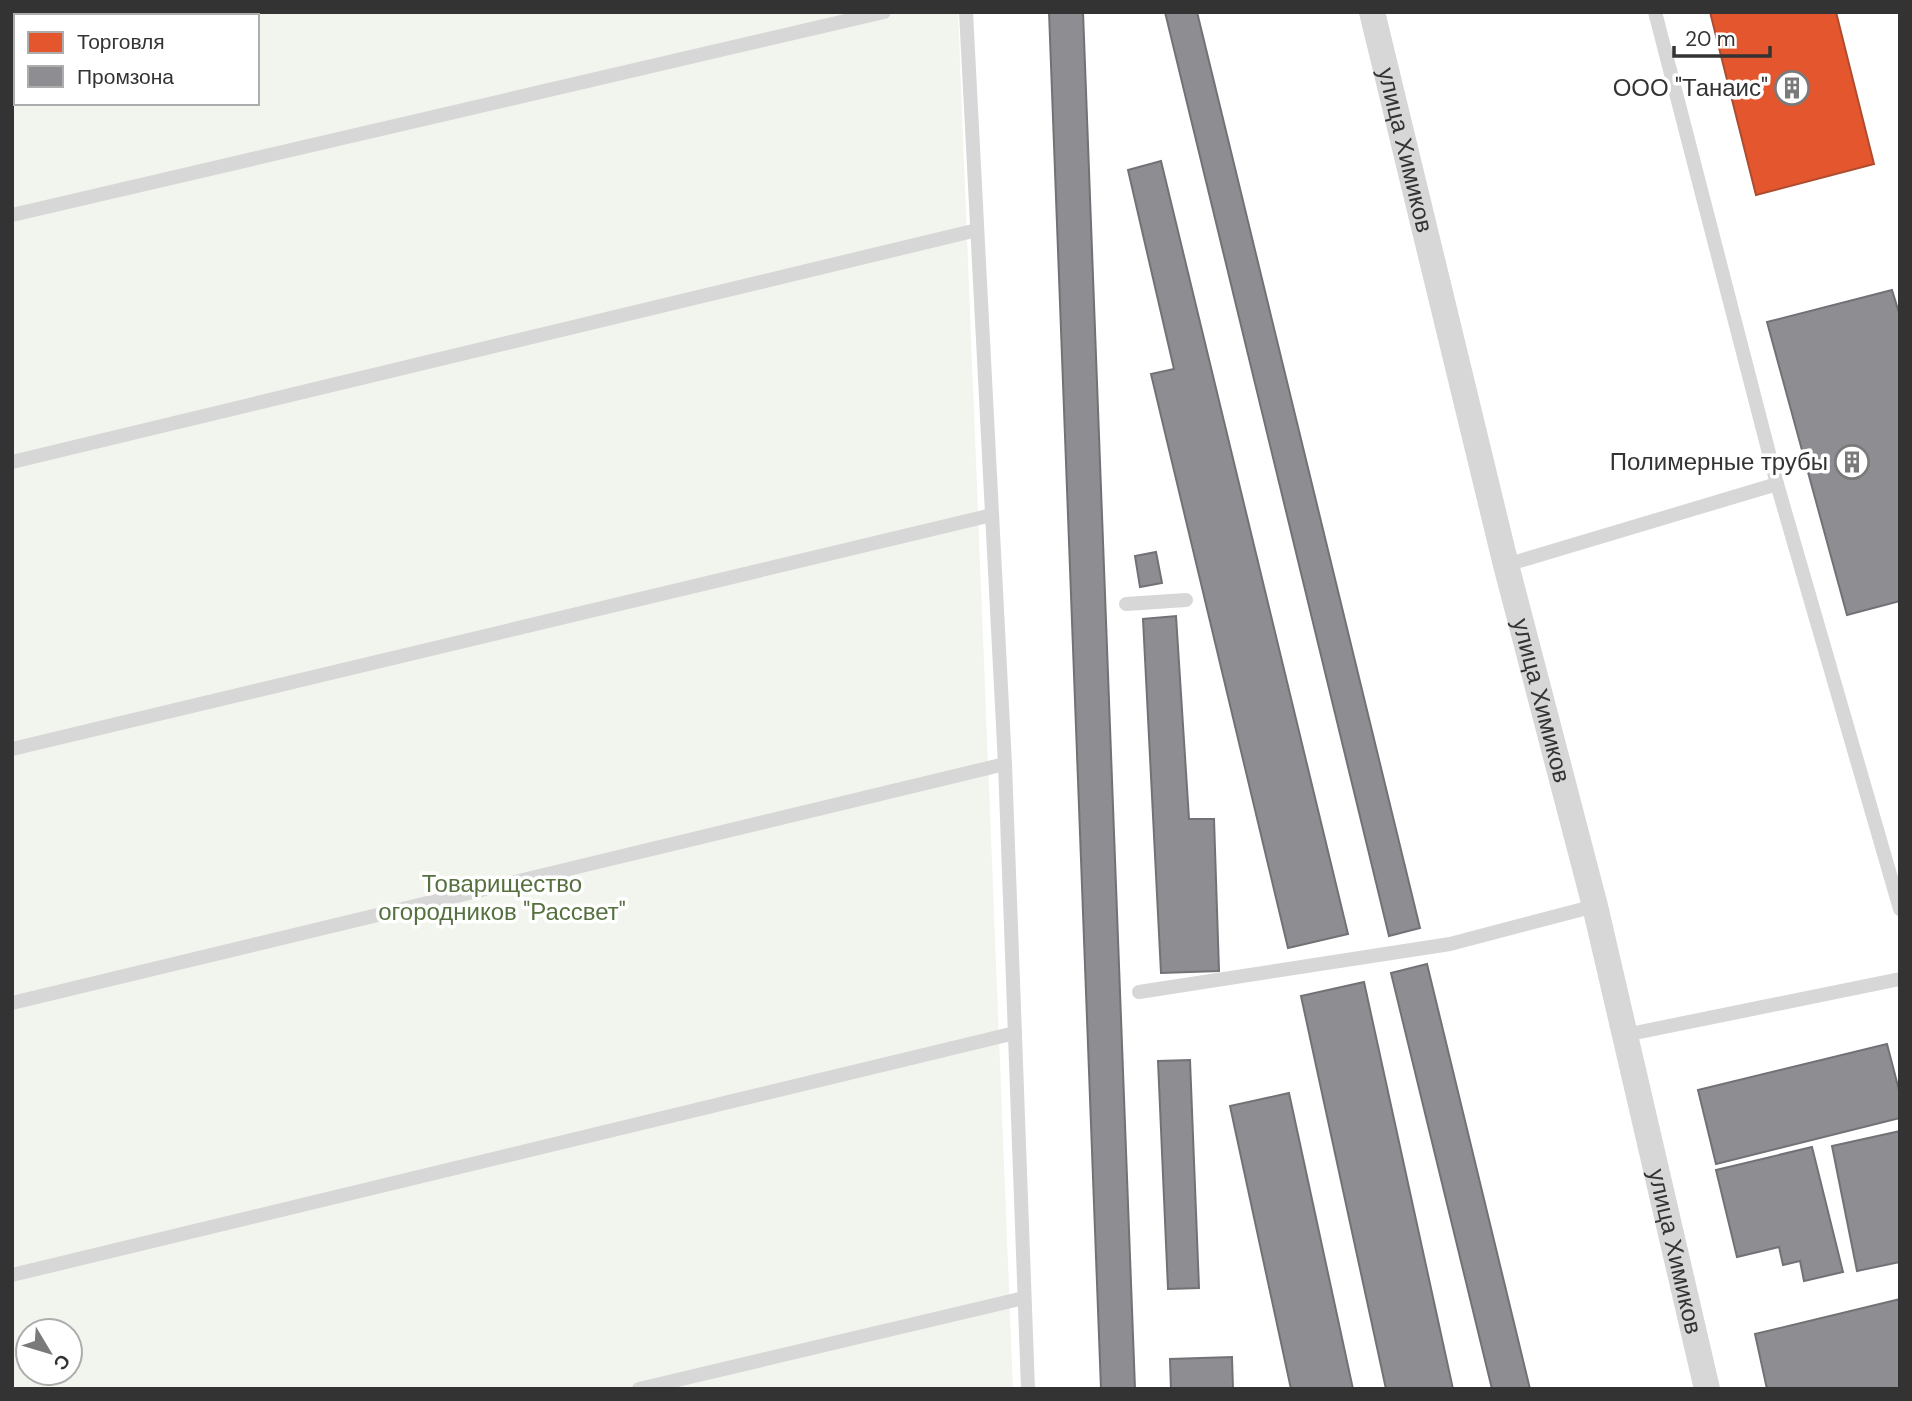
<svg xmlns="http://www.w3.org/2000/svg" width="1912" height="1401" font-family="'DM Sans',sans-serif">
	<style>
		.green { fill: #f1f5ed; fill-rule: evenodd }
		.shops { fill: #e4572e; stroke: #af4c30; stroke-width: 2 }
		.industry { fill: #8d8d92; stroke: #727276; stroke-width: 2 }
		.lines { fill: none; stroke-linecap: round; stroke-linejoin: round }
		.lane { stroke: #d7d7d7; stroke-width: 14 }
		.street { stroke: #d7d7d7; stroke-width: 26 }
		.labels { text-anchor: middle; stroke-width: 7; stroke-linejoin: round; paint-order: stroke }
		.poi-label { font-size: 24px; fill: #333; stroke: #fff; text-anchor: end }
		.street-label { font-size: 24px; fill: #333; stroke: #fff }
		.park-label { font-size: 24px; fill: #56703f; stroke: #fff }
	</style>
	<rect width="100%" height="100%" fill="#fff"/>
	<path class="green" d="M12 12H958L1013 1389H12ZM16 16H257V103H16ZM28 1331H70V1373H28Z"/>
	<path class="shops" d="M1710 12H1836L1874 164 1756 195Z"/>
	<g class="industry">
		<path d="M1049 12H1083L1135 1389H1101Z"/>
		<path d="M1165 12H1197L1420 928 1389 936Z"/>
		<path d="M1161 161 1348 934 1288 948 1151 374 1174 369 1128 170Z"/>
		<path d="M1892 290 1900 316V601L1847 615 1767 322Z"/>
		<path d="M1156 552 1162 583 1140 587 1135 556Z"/>
		<path d="M1176 616 1189 819H1214L1219 971 1161 973 1143 619Z"/>
		<path d="M1427 964 1530 1389H1492L1391 973Z"/>
		<path d="M1364 982 1453 1389H1386L1301 996Z"/>
		<path d="M1887 1044 1900 1094V1118L1716 1164 1698 1090Z"/>
		<path d="M1190 1060 1199 1288 1168 1289 1158 1061Z"/>
		<path d="M1289 1093 1353 1389H1291L1230 1106Z"/>
		<path d="M1900 1131V1262L1857 1271 1832 1146Z"/>
		<path d="M1812 1147 1843 1272 1804 1281 1800 1261 1783 1265 1779 1247 1737 1257 1716 1170Z"/>
		<path d="M1900 1299V1389H1767L1755 1334Z"/>
		<path d="M1232 1357 1233 1389H1171L1170 1359Z"/>
	</g>
	<g class="lines">
		<g class="lane">
			<path d="M966 12 1005 764 1028 1389"/>
			<path d="M1655 12 1777 484 1900 909"/>
			<path d="M12 215 884 12"/>
			<path d="M12 462 977 230"/>
			<path d="M1506 565 1777 484"/>
			<path d="M1126 604 1186 600"/>
			<path d="M12 749 992 515"/>
			<path d="M1139 992 1450 944 1595 906"/>
			<path d="M12 1003 1005 764"/>
			<path d="M1625 1035 1900 979"/>
			<path d="M12 1275 1015 1033"/>
			<path d="M639 1389 1024 1298"/>
		</g>
		<path class="street" id="s1" d="M1372 12 1506 565 1595 906 1707 1389"/>
	</g>
	<defs>
		<g id="building-ring" transform="scale(1.75)"><circle r="9.5" fill="#fff" stroke="#7a7a7a" stroke-width="1.5"/><path d="M-4-6H4V6H1V3H-1V6H-4ZM-2.5-4.3h1.7v1.8h-1.7ZM.8-4.3h1.7v1.8H.8ZM-2.5-1h1.7V.8h-1.7ZM.8-1h1.7V.8H.8Z" fill="#7a7a7a"/></g>
	</defs>
	<g fill-rule="evenodd">
		<use href="#building-ring" x="1792" y="88"/>
		<use href="#building-ring" x="1852" y="462"/>
	</g>
	<g class="labels">
		<g class="poi-label">
			<text x="1768" y="96">ООО "Танаис"</text>
			<text x="1828" y="470">Полимерные трубы</text>
		</g>
		<g class="street-label">
			<text dy="8" stroke="none"><textPath href="#s1" startOffset="142">улица Химиков</textPath></text>
			<text dy="8" stroke="none"><textPath href="#s1" startOffset="709">улица Химиков</textPath></text>
			<text dy="8" stroke="none"><textPath href="#s1" startOffset="1276">улица Химиков</textPath></text>
		</g>
		<g class="park-label">
			<text x="502" y="892">Товарищество<tspan x="502" dy="28">огородников "Рассвет"</tspan></text>
		</g>
	</g>
	<rect width="1912" height="1401" fill="none" stroke="#333333" stroke-width="28"/>
	<rect x="14" y="14" width="245" height="91" fill="#ffffff" stroke="#adadad" stroke-width="2"/>
	<rect x="28" y="32" width="35" height="21" fill="#e4572e" stroke="#adadad" stroke-width="2"/>
	<text x="77" y="49" font-size="21" fill="#333333">Торговля</text>
	<rect x="28" y="66" width="35" height="21" fill="#8d8d92" stroke="#adadad" stroke-width="2"/>
	<text x="77" y="84" font-size="21" fill="#333333">Промзона</text>
	<g transform="translate(49 1352) rotate(128)"><circle r="33" fill="#ffffff" stroke="#adadad" stroke-width="2"/>
	<path d="M0-5L12 26L0 18L-12 26Z" fill="#7a7a7a"/>
	<text y="-10" font-size="19" font-weight="bold" text-anchor="middle" fill="#333333">С</text>
	</g>
	<path d="M1674 46v10h96v-10" fill="none" stroke="#333333" stroke-width="3.5"/>
	<text x="1685" y="46" font-size="21" fill="#333333" stroke="#ffffff" stroke-width="5" paint-order="stroke">20 m</text>
</svg>
